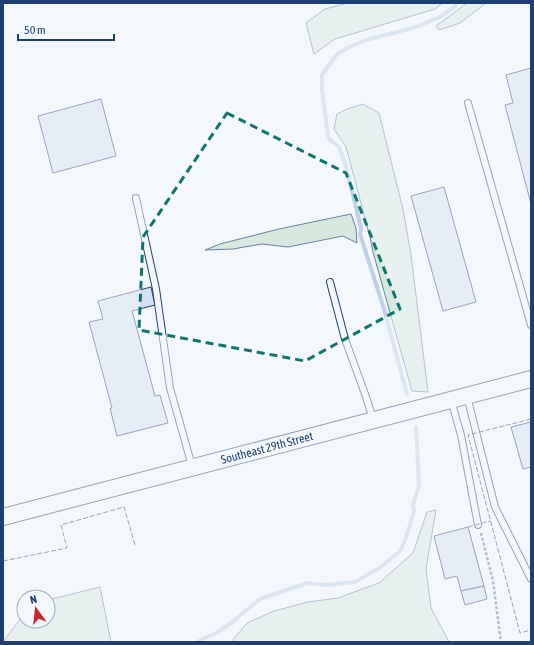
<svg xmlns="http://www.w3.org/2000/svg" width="534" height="645" font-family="'Asap Condensed',sans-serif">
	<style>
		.green { fill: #d7e8df; stroke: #687fa3 }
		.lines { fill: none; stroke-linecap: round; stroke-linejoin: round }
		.stream { stroke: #bed0e5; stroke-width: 4 }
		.building { fill: #d5e0f0; stroke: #1d3f73 }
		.lane-casing { stroke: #1d3f73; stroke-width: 8 }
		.secondary-casing { stroke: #1d3f73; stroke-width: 18 }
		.path { stroke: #5e769c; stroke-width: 2.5; stroke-dasharray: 3 2; stroke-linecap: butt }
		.lane { stroke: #f4f7fb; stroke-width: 6 }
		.secondary { stroke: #f4f7fb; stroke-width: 16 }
		.fence { stroke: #1d3f73; stroke-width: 1; stroke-dasharray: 5 2; stroke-linecap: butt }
		.marked { fill: none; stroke: #0f766e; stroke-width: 3; stroke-dasharray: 8 5; stroke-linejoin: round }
		.labels { text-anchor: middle; stroke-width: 3; stroke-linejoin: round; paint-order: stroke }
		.street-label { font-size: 12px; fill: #1d3f73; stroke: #f4f7fb }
	</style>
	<rect width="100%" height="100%" fill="#f4f7fb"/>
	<g class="green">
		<path d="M348 3H443L435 9 335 39 314 54 306 23 325 9Z"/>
		<path d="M467 3H486L460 23 439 30 436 26Z"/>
		<path d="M363 104 379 113 403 209 411 255 428 392 412 391 373 252 370 237 346 147 334 129 337 114 347 109Z"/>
		<path d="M351 214 356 228 357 243 343 236 288 247 262 244 233 249 205 250 220 244 279 229Z"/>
		<path d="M436 510 426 569 431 608 449 642H231L247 623 274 611 308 602 338 598 379 583 413 553 427 512Z"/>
		<path d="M100 587 111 642H3L24 614V621H48V600Z"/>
	</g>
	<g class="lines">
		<g class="stream">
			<path d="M407 394 384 309 360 234 361 228 346 166 339 147 330 140 328 137 322 89V75L336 55 347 48 366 40 416 27 440 17 454 7 457 3"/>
			<path d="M197 642 216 633 231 623 260 599 307 583 326 585 355 582 381 567 400 551 406 538 414 511 413 505 419 485 416 427"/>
		</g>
	</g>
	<g class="building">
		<path d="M531 68V204L505 105 513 103 506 75Z"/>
		<path d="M101 99 116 156 53 173 38 116Z"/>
		<path d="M444 187 476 302 443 311 411 196Z"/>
		<path d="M151 287 155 305 132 311 155 396 160 395 168 423 117 436 110 408H112L89 322 103 319 98 301Z"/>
		<path d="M531 422V467L523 469 511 427Z"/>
		<path d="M468 527 484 586 461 591 457 576 445 579 434 536Z"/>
		<path d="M484 586 487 599 465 605 461 591Z"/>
	</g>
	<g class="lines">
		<g class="lane-casing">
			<g id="lane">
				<path d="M468 103 531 325"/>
				<path d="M136 198 156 289 170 388 192 466"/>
				<path d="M330 282 345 339 365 394 373 419"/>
				<path d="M467 396 495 507 531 579"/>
				<path d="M451 400 461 435 478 525"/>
			</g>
		</g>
		<g class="secondary-casing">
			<path id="secondary" d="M3 517 531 379"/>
		</g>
		<path class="path" d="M481 533 493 581 501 642"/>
		<use href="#lane" class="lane"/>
		<use href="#secondary" class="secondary"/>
		<g class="fence">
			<path d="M531 419 468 435 520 633 531 630"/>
			<path d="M468 527 490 521"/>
			<path d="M3 561 67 548 61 525 124 507 135 545"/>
		</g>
	</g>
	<path d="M0 0H534V645H0ZM227 113 346 173 400 309 305 361 139 330 143 237Z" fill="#f4f7fb" fill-opacity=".55" fill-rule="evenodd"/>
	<path class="marked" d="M227 113 346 173 400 309 305 361 139 330 143 237Z"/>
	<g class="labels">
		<g class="street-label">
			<text transform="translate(267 448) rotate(-15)" y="4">Southeast 29th Street</text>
		</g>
	</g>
	<rect width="534" height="645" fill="none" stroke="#1d3f73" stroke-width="8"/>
	<g transform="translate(36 609) rotate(345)"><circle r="19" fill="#f4f7fb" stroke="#9eadc5"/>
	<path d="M0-3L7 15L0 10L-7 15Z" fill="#c62828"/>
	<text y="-6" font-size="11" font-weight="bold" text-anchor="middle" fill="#1d3f73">N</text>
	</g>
	<path d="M18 34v6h96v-6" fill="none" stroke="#1d3f73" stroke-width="2"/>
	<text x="24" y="34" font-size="12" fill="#1d3f73" stroke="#f4f7fb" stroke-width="3" paint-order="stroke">50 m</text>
</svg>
